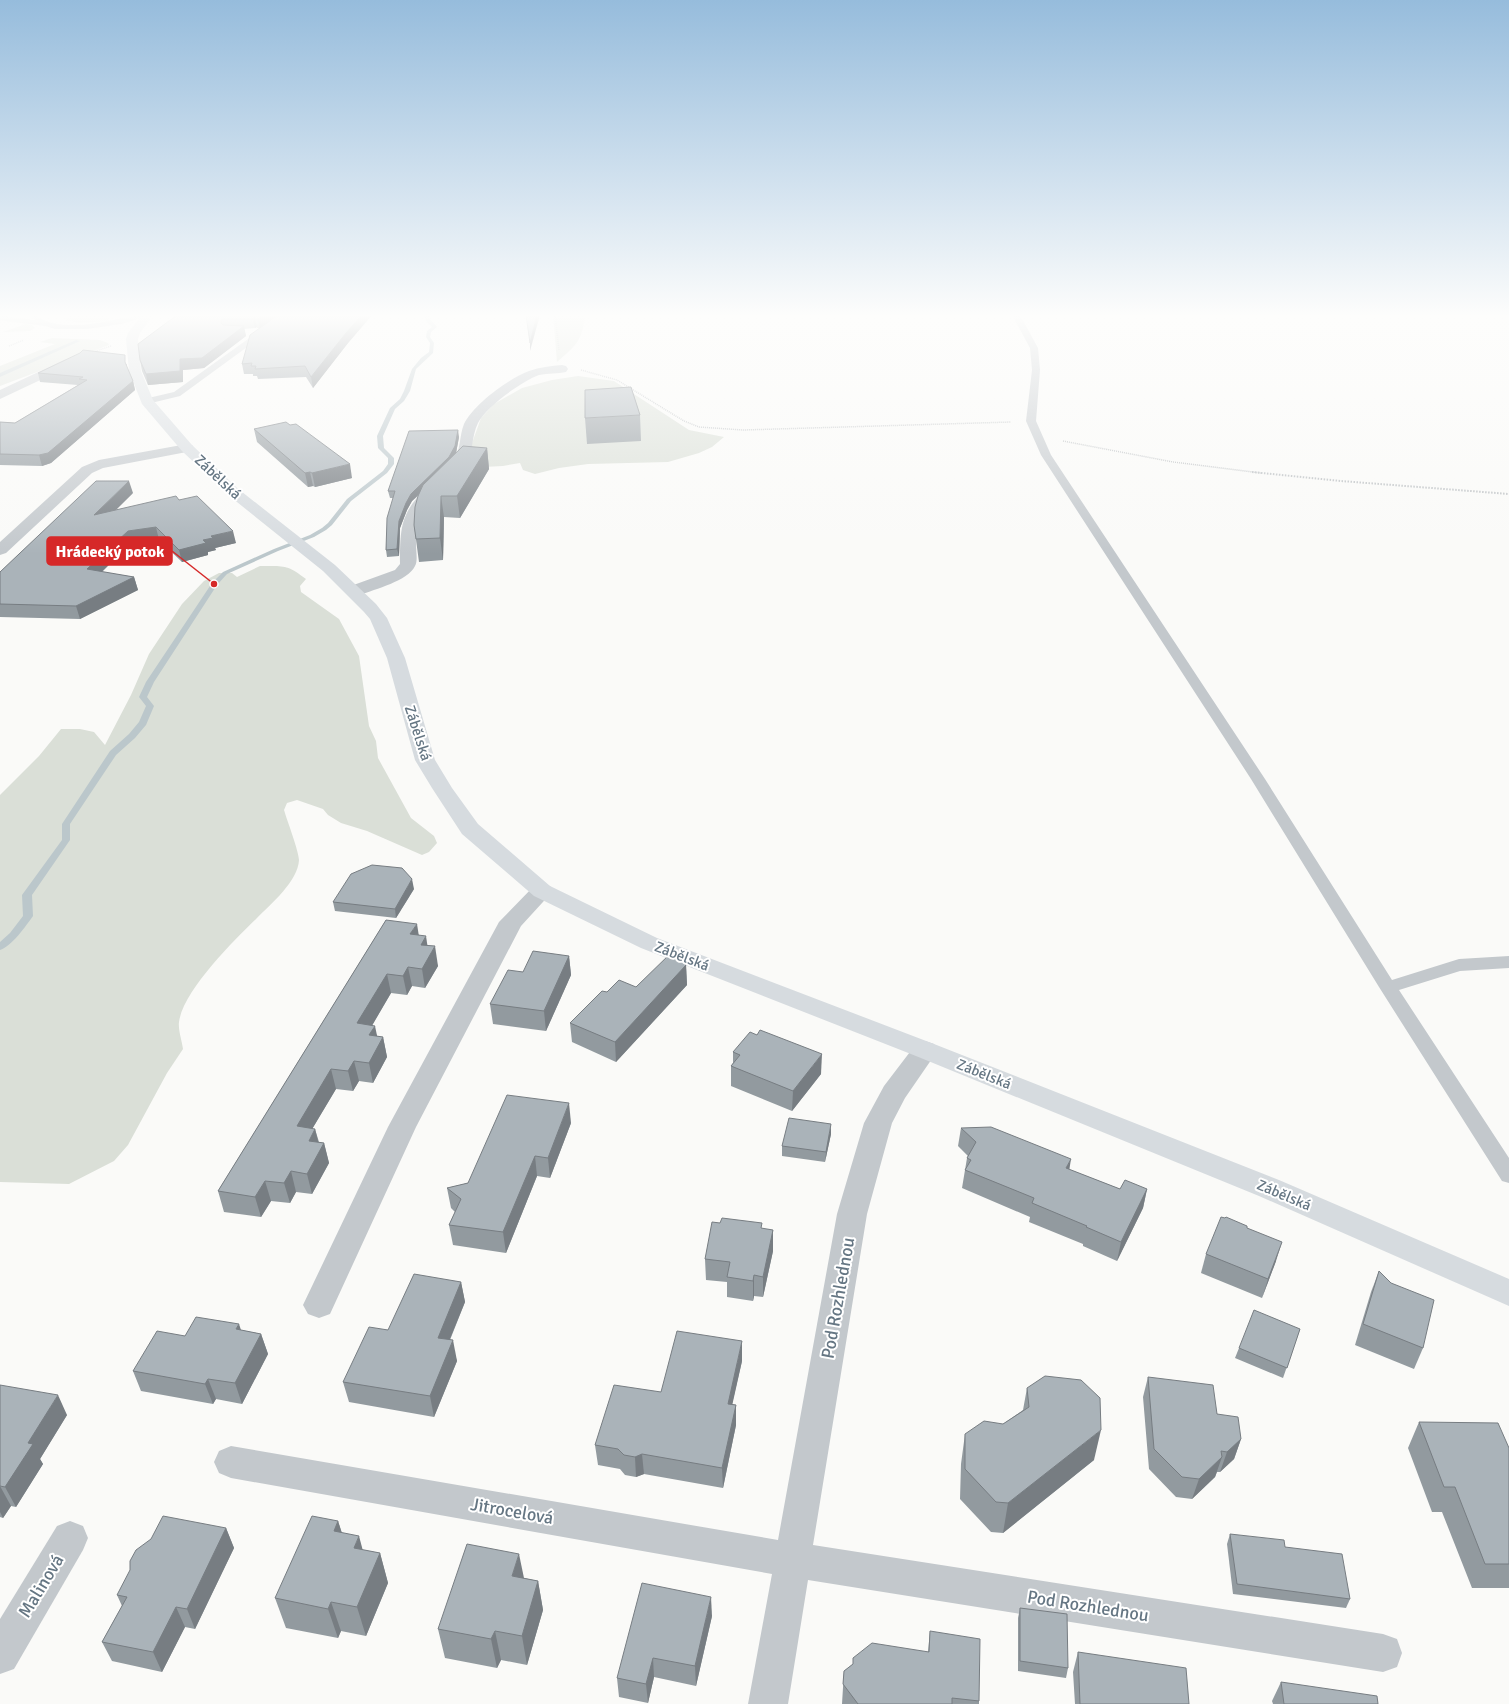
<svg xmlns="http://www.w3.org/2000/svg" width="1509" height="1704" font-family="Signika,sans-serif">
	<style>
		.green { fill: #dadfd7 }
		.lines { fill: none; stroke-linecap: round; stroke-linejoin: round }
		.stream { fill: #bbc7cb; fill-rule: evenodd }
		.path-far1 { stroke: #bbbfc2; stroke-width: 1.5; stroke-dasharray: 1 1; stroke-linecap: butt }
		.path { stroke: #bbbfc2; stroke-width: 2; stroke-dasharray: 1.5 1.5; stroke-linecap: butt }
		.service { fill: #c3c8cc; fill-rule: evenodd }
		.minor { fill: #c3c8cc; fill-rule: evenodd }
		.secondary { fill: #d6dbdf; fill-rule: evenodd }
		.wall { fill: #929a9f }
		.shaded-wall { fill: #777d82 }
		.building { fill: #aab3b9; stroke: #777d82 }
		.labels { text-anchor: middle; stroke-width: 4; stroke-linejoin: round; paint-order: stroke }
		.street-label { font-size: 15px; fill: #657683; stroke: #fff }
		.near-street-label { font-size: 18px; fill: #657683; stroke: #fff }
		.leader { fill: none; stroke: #d62828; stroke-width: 1.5 }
		.callout-dot { fill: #d62828; stroke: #fff; stroke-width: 1.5 }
		.callout { fill: #d62828; stroke: #d62828; stroke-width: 1.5 }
		.callout-label { font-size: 16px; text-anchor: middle; font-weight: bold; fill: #fff }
	</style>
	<rect width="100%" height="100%" fill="#fafaf8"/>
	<g class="green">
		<path d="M70 315H105L110 317 108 321 79 323 66 320 67 317Z"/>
		<path d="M553 315H585C582 342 576 345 557 362Z"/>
		<path d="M26 324 32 325 35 328 30 331 3 332Z"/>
		<path d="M52 338 100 340 108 343 109 345 0 386V366L55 344 40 342Z"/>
		<path d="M578 376 614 381 689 430 724 437 712 447 699 453 668 462 588 464 559 468 535 474 523 470 520 463 503 466 463 468 481 418 494 404 522 388 552 380Z"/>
		<path d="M260 566C283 566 287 564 306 579L300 586 301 592 339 619 359 656 369 726 376 741 378 758 411 818 434 836 437 843 429 852 422 855 367 831 341 823 328 815 323 809 297 800 287 803 284 810C287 820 299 852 299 860 298 881 271 904 257 918 234 940 183 991 179 1022 178 1030 182 1041 183 1049L167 1073 128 1145 114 1161 69 1184 0 1182V795L39 756 61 729H80L94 732 105 745 131 695 149 654 182 604 204 581 219 573H232L237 577Z"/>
	</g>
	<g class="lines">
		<g class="stream">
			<path d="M424 315H428L430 319 437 327 431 332 430 337 434 343 433 353 416 369 410 391 404 401 395 409 383 436 384 448 394 458V464L387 473 351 501 332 525 326 530 314 537 278 551 227 574 217 585 154 682 147 697 154 706 146 725 135 738 116 755 70 824V840L32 895 33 916C26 926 11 947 0 950V942L10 933 23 916 22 895 62 840V824L110 751 129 734 139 722 146 706 139 697 146 682 212 583 223 572 274 549 310 535 322 528 328 523 347 499 383 471 388 464V458L378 448 377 436 390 408 400 399 404 391 412 369 421 358 429 352 430 343 426 337 427 331 432 327 426 321Z"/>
			<path d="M76 340 80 341 0 377V373Z"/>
		</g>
		<g class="path-far1">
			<path d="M555 315 559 350"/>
			<path d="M9 346 24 340"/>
			<path d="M93 352 111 346"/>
			<path d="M581 370 617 380 684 421 699 427 743 430 1011 422"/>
			<path d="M1063 441 1173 462 1261 473"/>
		</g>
		<path class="path" d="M1252 472 1341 481 1509 494"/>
		<g class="service">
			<path d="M0 315 35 320 29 315C40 315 37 317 46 321 53 324 63 325 71 325 98 326 124 315 151 315L121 324 87 329H55L45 326 5 321 0 320Z"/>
			<path d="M1012 315H1020L1038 348 1040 370 1036 421 1051 455 1265 779 1392 980 1459 959 1509 956V968L1460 971 1399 990 1509 1158V1183L1502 1181 1379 987 1251 779 1041 455 1026 421 1032 370 1030 348Z"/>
			<path d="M262 329H265L269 331 180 396 147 404 142 401 144 399 174 392Z"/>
		</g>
		<g class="minor">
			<path d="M66 359 70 360 72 363 70 366 0 399V390Z"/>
			<path d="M562 365 566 366 568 369 566 372C558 374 548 373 539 375 522 381 486 407 478 423 471 437 474 453 464 466 452 483 430 493 421 513 416 523 416 534 416 545 416 551 418 561 415 566 408 581 375 589 360 595L354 596 348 595 346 591 348 587 395 570 400 564C400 524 401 512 431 483 438 476 447 470 453 462 461 451 459 436 464 424 474 404 508 379 529 371 540 367 551 366 562 365Z"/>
			<path d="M187 444 192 445 194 448 192 451 103 468 92 473 6 553 0 555V542L82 467 99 460Z"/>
			<path d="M542 884 550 886 553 891 521 926 416 1127 330 1314 319 1318 308 1314 303 1305 388 1127 499 922 534 886Z"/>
			<path d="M925 1041 934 1044 938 1050 905 1098 892 1123 867 1214 813 1545 1383 1634 1397 1639 1402 1653 1397 1667 1383 1672 808 1580 788 1704H748L772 1574 231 1478 219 1473 214 1462 219 1451 231 1446 778 1540 837 1214 864 1123 884 1086 916 1044Z"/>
			<path d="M70 1521 83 1526 88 1538 83 1550 14 1669 0 1674V1619L57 1526Z"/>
		</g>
		<path class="secondary" d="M142 315H153L140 333 138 339 141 371 153 400 192 445 237 488 335 565 376 604 387 618 405 658 435 760 452 788 478 824 550 886 657 938 934 1044 1279 1180 1509 1279V1306L1259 1196 916 1056 641 948 534 896 462 834 432 788 415 760 387 658 370 619 364 612 323 571 227 494 182 451 142 404 129 371 126 339 128 333Z"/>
	</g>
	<g class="wall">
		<path d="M177 315H372L348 343 313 388 306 377 258 379 257 376H253V374H244L242 364 259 328H257V327L255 328 244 329 246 336 204 368 183 370V382L148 385 142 371 140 360Z"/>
		<path d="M127 364V367L133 381 135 390 51 463 42 466 0 465V422L15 423 78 385 40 382 38 373Z"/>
		<path d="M640 415 641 441 587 444 585 418Z"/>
		<path d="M254 429 352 478 315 487 313 486 308 487 257 442Z"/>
		<path d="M459 437 456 453 487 448 489 469 460 518 444 517 443 560 419 562 414 525 418 496 412 501 407 510 400 528 399 556 387 557 386 550 393 498H390L388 491Z"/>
		<path d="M133 493 115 510 179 500 236 543 215 548 216 550 208 552V555L182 562 159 540 131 543 102 572 134 577 138 590 80 619 0 617V572Z"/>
		<path d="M414 889 396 918 335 911 333 902Z"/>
		<path d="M386 920 419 935 428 946 438 966 425 988 412 986 407 995 391 993 372 1025 377 1036 383 1037 387 1057 373 1083 359 1081 353 1091 336 1089 312 1129H315L319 1142 324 1143 329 1163 312 1194 296 1192 290 1203 271 1201 261 1217 224 1212 218 1191Z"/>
		<path d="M569 956 571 975 546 1031 493 1024 490 1004 523 972Z"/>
		<path d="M686 965 687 985 616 1062 572 1042 570 1023 607 992 636 987Z"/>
		<path d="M757 1035 821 1074 792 1111 731 1086V1066L733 1063V1052Z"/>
		<path d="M571 1123 550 1178 537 1176 506 1253 453 1245 449 1225 455 1212 451 1208 447 1188 468 1183Z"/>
		<path d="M961 1128 1120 1189H1147L1143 1208 1117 1261 1083 1246V1244L1029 1222 1030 1217 962 1188 967 1158 968 1156 958 1146Z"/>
		<path d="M831 1134 825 1162 782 1156V1146Z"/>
		<path d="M1247 1228 1276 1261 1262 1298 1201 1273 1206 1254Z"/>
		<path d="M762 1229 773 1230V1251L763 1297 754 1296 753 1301 727 1297V1282L706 1280 705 1259Z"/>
		<path d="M1379 1271 1423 1348 1414 1369 1355 1345 1371 1292Z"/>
		<path d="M461 1282 465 1302 450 1340 457 1361 434 1417 349 1402 343 1382Z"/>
		<path d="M1300 1329 1283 1378 1235 1358 1239 1348Z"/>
		<path d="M241 1330 261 1334 268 1354 242 1404 216 1399 213 1404 141 1391 133 1371 185 1336Z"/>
		<path d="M742 1361 732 1404 736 1405V1425L723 1488 644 1474 636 1477 625 1475 620 1469 598 1465 595 1445 661 1392Z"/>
		<path d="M1148 1377 1217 1414 1241 1439 1234 1459 1220 1472H1217L1215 1477 1192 1499 1176 1497 1149 1469 1143 1397Z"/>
		<path d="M0 1385 67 1415 40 1459 43 1464 16 1507 11 1506 3 1518 0 1517Z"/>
		<path d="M1027 1388 1094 1460 1003 1533 991 1532 960 1499 961 1464 965 1434 1003 1424 1023 1410Z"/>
		<path d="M1419 1422 1509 1448V1588H1472L1442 1512H1432L1408 1448Z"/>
		<path d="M338 1521 342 1533 363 1550 380 1553 388 1583 366 1636 341 1631 338 1638 286 1628 275 1598Z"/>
		<path d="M226 1528 234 1548 195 1629 185 1627 162 1672 112 1661 102 1642 122 1606 117 1595Z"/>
		<path d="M1230 1534 1285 1547 1350 1599 1346 1608 1233 1594 1227 1544Z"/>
		<path d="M524 1578 538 1581 543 1610 527 1665 501 1660 497 1668 445 1658 438 1629Z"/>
		<path d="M1020 1608 1068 1668 1066 1678 1018 1671V1618Z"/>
		<path d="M712 1616 696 1686 654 1677 648 1703 619 1697 617 1678Z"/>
		<path d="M930 1631 979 1701V1704H842L844 1671 853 1664V1658L928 1652Z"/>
		<path d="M1078 1652 1189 1704H1075L1073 1672Z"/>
		<path d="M1281 1682 1378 1704H1273L1272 1701Z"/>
	</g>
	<g class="shaded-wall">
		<path d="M262 315H271L272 320 260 328 258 319Z"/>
		<path d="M362 315H372L348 343 313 388 311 377 346 333Z"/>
		<path d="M537 315H540L530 351V343Z"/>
		<path d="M255 317V319L257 327 255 328 253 319Z"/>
		<path d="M244 326 246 336 204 368 183 370V382L148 385 146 374 180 359Z"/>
		<path d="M133 381 135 390 51 463 42 466 39 455Z"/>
		<path d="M458 430 459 437 456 453 449 464 412 501 407 510 400 528 399 556 397 549 399 521 406 503 411 494Z"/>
		<path d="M487 448 489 469 460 518 457 496Z"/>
		<path d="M350 464 352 478 315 487 312 473Z"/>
		<path d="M310 472 313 486 308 487 305 473Z"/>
		<path d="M129 481 133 493 98 528 94 515Z"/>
		<path d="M441 496 444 517 443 560 440 538Z"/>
		<path d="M156 527 159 540 131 543 91 582 87 569 128 531Z"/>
		<path d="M233 531 236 543 215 548 216 550 208 552V555L182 562 179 550 211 536Z"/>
		<path d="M134 577 138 590 80 619 76 606Z"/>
		<path d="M412 879 414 889 396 918 395 909Z"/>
		<path d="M417 924 420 943 410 934Z"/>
		<path d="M426 936 429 956 421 945Z"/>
		<path d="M435 946 438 966 425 988 422 969Z"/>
		<path d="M569 956 571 975 546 1031 544 1011Z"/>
		<path d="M686 965 687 985 616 1062 615 1042Z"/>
		<path d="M408 967 412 986 407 995 403 976Z"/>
		<path d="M387 974 391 993 362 1043 357 1023Z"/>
		<path d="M375 1026 379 1045 383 1037 387 1057 373 1083 369 1063V1035Z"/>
		<path d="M822 1054 821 1074 792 1111 793 1091Z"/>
		<path d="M354 1061 359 1081 353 1091 348 1071Z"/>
		<path d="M331 1069 336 1089 302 1146 297 1126Z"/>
		<path d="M569 1103 571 1123 550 1178 548 1158Z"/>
		<path d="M831 1124V1134L825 1162 826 1152Z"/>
		<path d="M315 1129 320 1149 309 1141Z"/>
		<path d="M324 1143 329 1163 312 1194 307 1174Z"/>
		<path d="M535 1156 537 1176 506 1253 503 1232Z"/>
		<path d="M1071 1159 1068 1178 1066 1168Z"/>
		<path d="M291 1171 296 1192 290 1203 284 1183Z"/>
		<path d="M265 1181 271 1201 261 1217 255 1197Z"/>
		<path d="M1147 1189 1143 1208 1117 1261 1121 1242Z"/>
		<path d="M773 1230V1251L763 1297V1277Z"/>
		<path d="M1282 1242 1276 1261 1262 1298 1268 1279Z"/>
		<path d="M754 1275V1296L753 1301V1281Z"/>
		<path d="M461 1282 465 1302 442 1358 438 1338Z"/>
		<path d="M239 1324 246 1345 236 1329Z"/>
		<path d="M261 1334 268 1354 242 1404 235 1383Z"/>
		<path d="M453 1340 457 1361 434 1417 430 1396Z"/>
		<path d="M742 1341V1361L728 1424V1404Z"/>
		<path d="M208 1379 216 1399 213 1404 205 1384Z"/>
		<path d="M58 1395 67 1415 40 1459 43 1464 16 1507 5 1487 28 1443Z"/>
		<path d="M736 1405V1425L723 1488 722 1468Z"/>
		<path d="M1101 1430 1094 1460 1003 1533 1008 1503Z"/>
		<path d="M1241 1439 1234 1459 1220 1472 1227 1452Z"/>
		<path d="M642 1454 644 1474 636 1477 635 1457Z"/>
		<path d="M1222 1457 1215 1477 1192 1499 1199 1479Z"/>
		<path d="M0 1486 11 1506 3 1518 0 1512Z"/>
		<path d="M338 1521 347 1550 334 1531Z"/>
		<path d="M226 1528 234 1548 195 1629 187 1609Z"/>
		<path d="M359 1536 367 1566 354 1548Z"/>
		<path d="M380 1553 388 1583 366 1636 357 1607Z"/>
		<path d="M519 1554 525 1583 512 1576Z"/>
		<path d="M538 1581 543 1610 527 1665 522 1636Z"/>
		<path d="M711 1597 712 1616 696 1686 695 1666Z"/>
		<path d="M331 1602 341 1631 338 1638 328 1609Z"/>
		<path d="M176 1607 185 1627 162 1672 153 1652Z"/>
		<path d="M495 1631 501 1660 497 1668 491 1639Z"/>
		<path d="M653 1658 654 1677 648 1703 646 1684Z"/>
	</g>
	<g class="building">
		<path d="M177 315H262L258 319H255V317L253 319H222L221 323 223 325 244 326 202 358 180 359V371L146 374 140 360 138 344Z"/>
		<path d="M278 315H362L346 333 311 377 305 366 255 369 256 366H251L252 363 242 364 250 335Z"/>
		<path d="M526 315H537L530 343Z"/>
		<path d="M83 350 125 355V362L133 381 48 453 39 455 0 454V422L15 423 87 380 79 379 83 377 38 373 80 353Z"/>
		<path d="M631 387 640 415 585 418V390Z"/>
		<path d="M286 422 290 425 296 424 350 464 312 473 310 472 305 473 254 429Z"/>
		<path d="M458 430 455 446 449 457 411 494 406 503 399 521 397 549 386 550 387 518 395 491H388L409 431Z"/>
		<path d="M463 446 487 448 457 496H441L440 538 416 539 414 525 415 507 418 496 423 485Z"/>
		<path d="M96 481H129L94 515 176 496 179 500 197 496 233 531 211 536 213 538 203 540 206 543 179 550 156 527 128 531 87 569 134 577 76 606 0 604V572Z"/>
		<path d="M372 865 402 868 412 879 395 909 333 902 351 874Z"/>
		<path d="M386 920 417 924 410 934 426 936 421 945 435 946 422 969 408 967 403 976 387 974 357 1023 375 1026 369 1035 383 1037 369 1063 354 1061 348 1071 331 1069 297 1126 315 1129 309 1141 324 1143 307 1174 291 1171 284 1183 265 1181 255 1197 218 1191Z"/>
		<path d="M533 951 569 956 544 1011 490 1004 508 970 523 972Z"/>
		<path d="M672 952 686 965 615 1042 570 1023 602 991 607 992 619 980 636 987Z"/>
		<path d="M760 1030 822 1054 793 1091 731 1066 740 1055 733 1052 750 1032 757 1035Z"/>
		<path d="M507 1095 569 1103 548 1158 535 1156 503 1232 449 1225 461 1199 447 1188 468 1183Z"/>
		<path d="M789 1118 831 1124 826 1152 782 1146Z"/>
		<path d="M991 1127 1071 1159 1066 1168 1120 1189 1125 1180 1147 1189 1121 1242 1086 1227 1087 1226 1032 1203 1034 1198 965 1170 971 1160 967 1158 976 1142 961 1128Z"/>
		<path d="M1221 1217 1225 1218 1226 1217 1247 1226V1228L1282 1242 1268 1279 1206 1254Z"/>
		<path d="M722 1218 762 1223 761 1228 773 1230 763 1277 754 1275 753 1281 727 1277 730 1262 705 1259 712 1222 720 1223Z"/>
		<path d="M1379 1271 1391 1283 1434 1300 1423 1348 1363 1324Z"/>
		<path d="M414 1274 461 1282 438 1338 453 1340 430 1396 343 1382 369 1327 388 1330Z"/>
		<path d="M1254 1310 1300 1329 1287 1368 1239 1348Z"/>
		<path d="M196 1317 239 1324 236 1329 261 1334 235 1383 208 1379 205 1384 133 1371 157 1331 185 1336Z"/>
		<path d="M677 1331 742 1341 728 1404 736 1405 722 1468 642 1454 635 1457 624 1455 618 1449 595 1445 614 1385 661 1392Z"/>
		<path d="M1045 1376 1081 1380 1100 1398 1101 1430 1008 1503 996 1502 965 1469V1434L984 1421 1003 1424 1029 1407 1027 1388Z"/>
		<path d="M1148 1377 1213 1385 1217 1414 1238 1417 1241 1439 1227 1452 1221 1451 1222 1457 1199 1479 1182 1477 1154 1449Z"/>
		<path d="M0 1385 58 1395 28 1443 33 1444 5 1487 0 1486Z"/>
		<path d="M1419 1422 1498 1423 1509 1448V1564H1485L1455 1487H1444Z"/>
		<path d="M163 1516 226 1528 187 1609 176 1607 153 1652 102 1642 127 1597 117 1595 130 1570V1561L136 1550 151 1539Z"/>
		<path d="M312 1516 338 1521 334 1531 359 1536 354 1548 380 1553 357 1607 331 1602 328 1609 275 1598Z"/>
		<path d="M1230 1534 1284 1540 1285 1547 1342 1554 1350 1599 1237 1584Z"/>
		<path d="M467 1544 519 1554 512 1576 538 1581 522 1636 495 1631 491 1639 438 1629Z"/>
		<path d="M642 1583 711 1597 695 1666 653 1658 646 1684 617 1678Z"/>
		<path d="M1020 1608 1067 1614 1068 1668 1020 1661Z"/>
		<path d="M930 1631 980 1639 979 1701 952 1698V1704H858L843 1684 844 1671 853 1664V1658L872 1643 929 1652Z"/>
		<path d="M1078 1652 1186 1668 1189 1704H1080Z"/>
		<path d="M1281 1682 1377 1696 1378 1704H1284Z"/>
	</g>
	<linearGradient id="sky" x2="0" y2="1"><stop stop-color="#96bcdc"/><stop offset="0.57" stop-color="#fdfdfc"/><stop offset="1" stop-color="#fdfdfc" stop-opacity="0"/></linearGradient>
	<rect width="1509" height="554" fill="url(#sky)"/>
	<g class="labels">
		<g class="street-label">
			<text transform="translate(218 477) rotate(43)" y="5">Zábělská</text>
			<text transform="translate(418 733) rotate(72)" y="5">Zábělská</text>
			<text transform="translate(682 956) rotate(21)" y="5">Zábělská</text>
			<text transform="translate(984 1074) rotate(22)" y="5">Zábělská</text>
			<text transform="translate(1284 1195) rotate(23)" y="5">Zábělská</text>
		</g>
		<g class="near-street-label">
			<text transform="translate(838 1298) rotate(-80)" y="6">Pod Rozhlednou</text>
			<text transform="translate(512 1511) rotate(10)" y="6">Jitrocelová</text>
			<text transform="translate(41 1586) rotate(-59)" y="6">Malinová</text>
			<text transform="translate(1088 1606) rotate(9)" y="6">Pod Rozhlednou</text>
		</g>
	</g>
	<path class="leader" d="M214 584L172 551"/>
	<circle class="callout-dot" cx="214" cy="584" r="4"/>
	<rect class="callout" x="47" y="537" width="125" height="28" rx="4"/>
	<g class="callout-label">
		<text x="110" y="557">Hrádecký potok</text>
	</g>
</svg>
